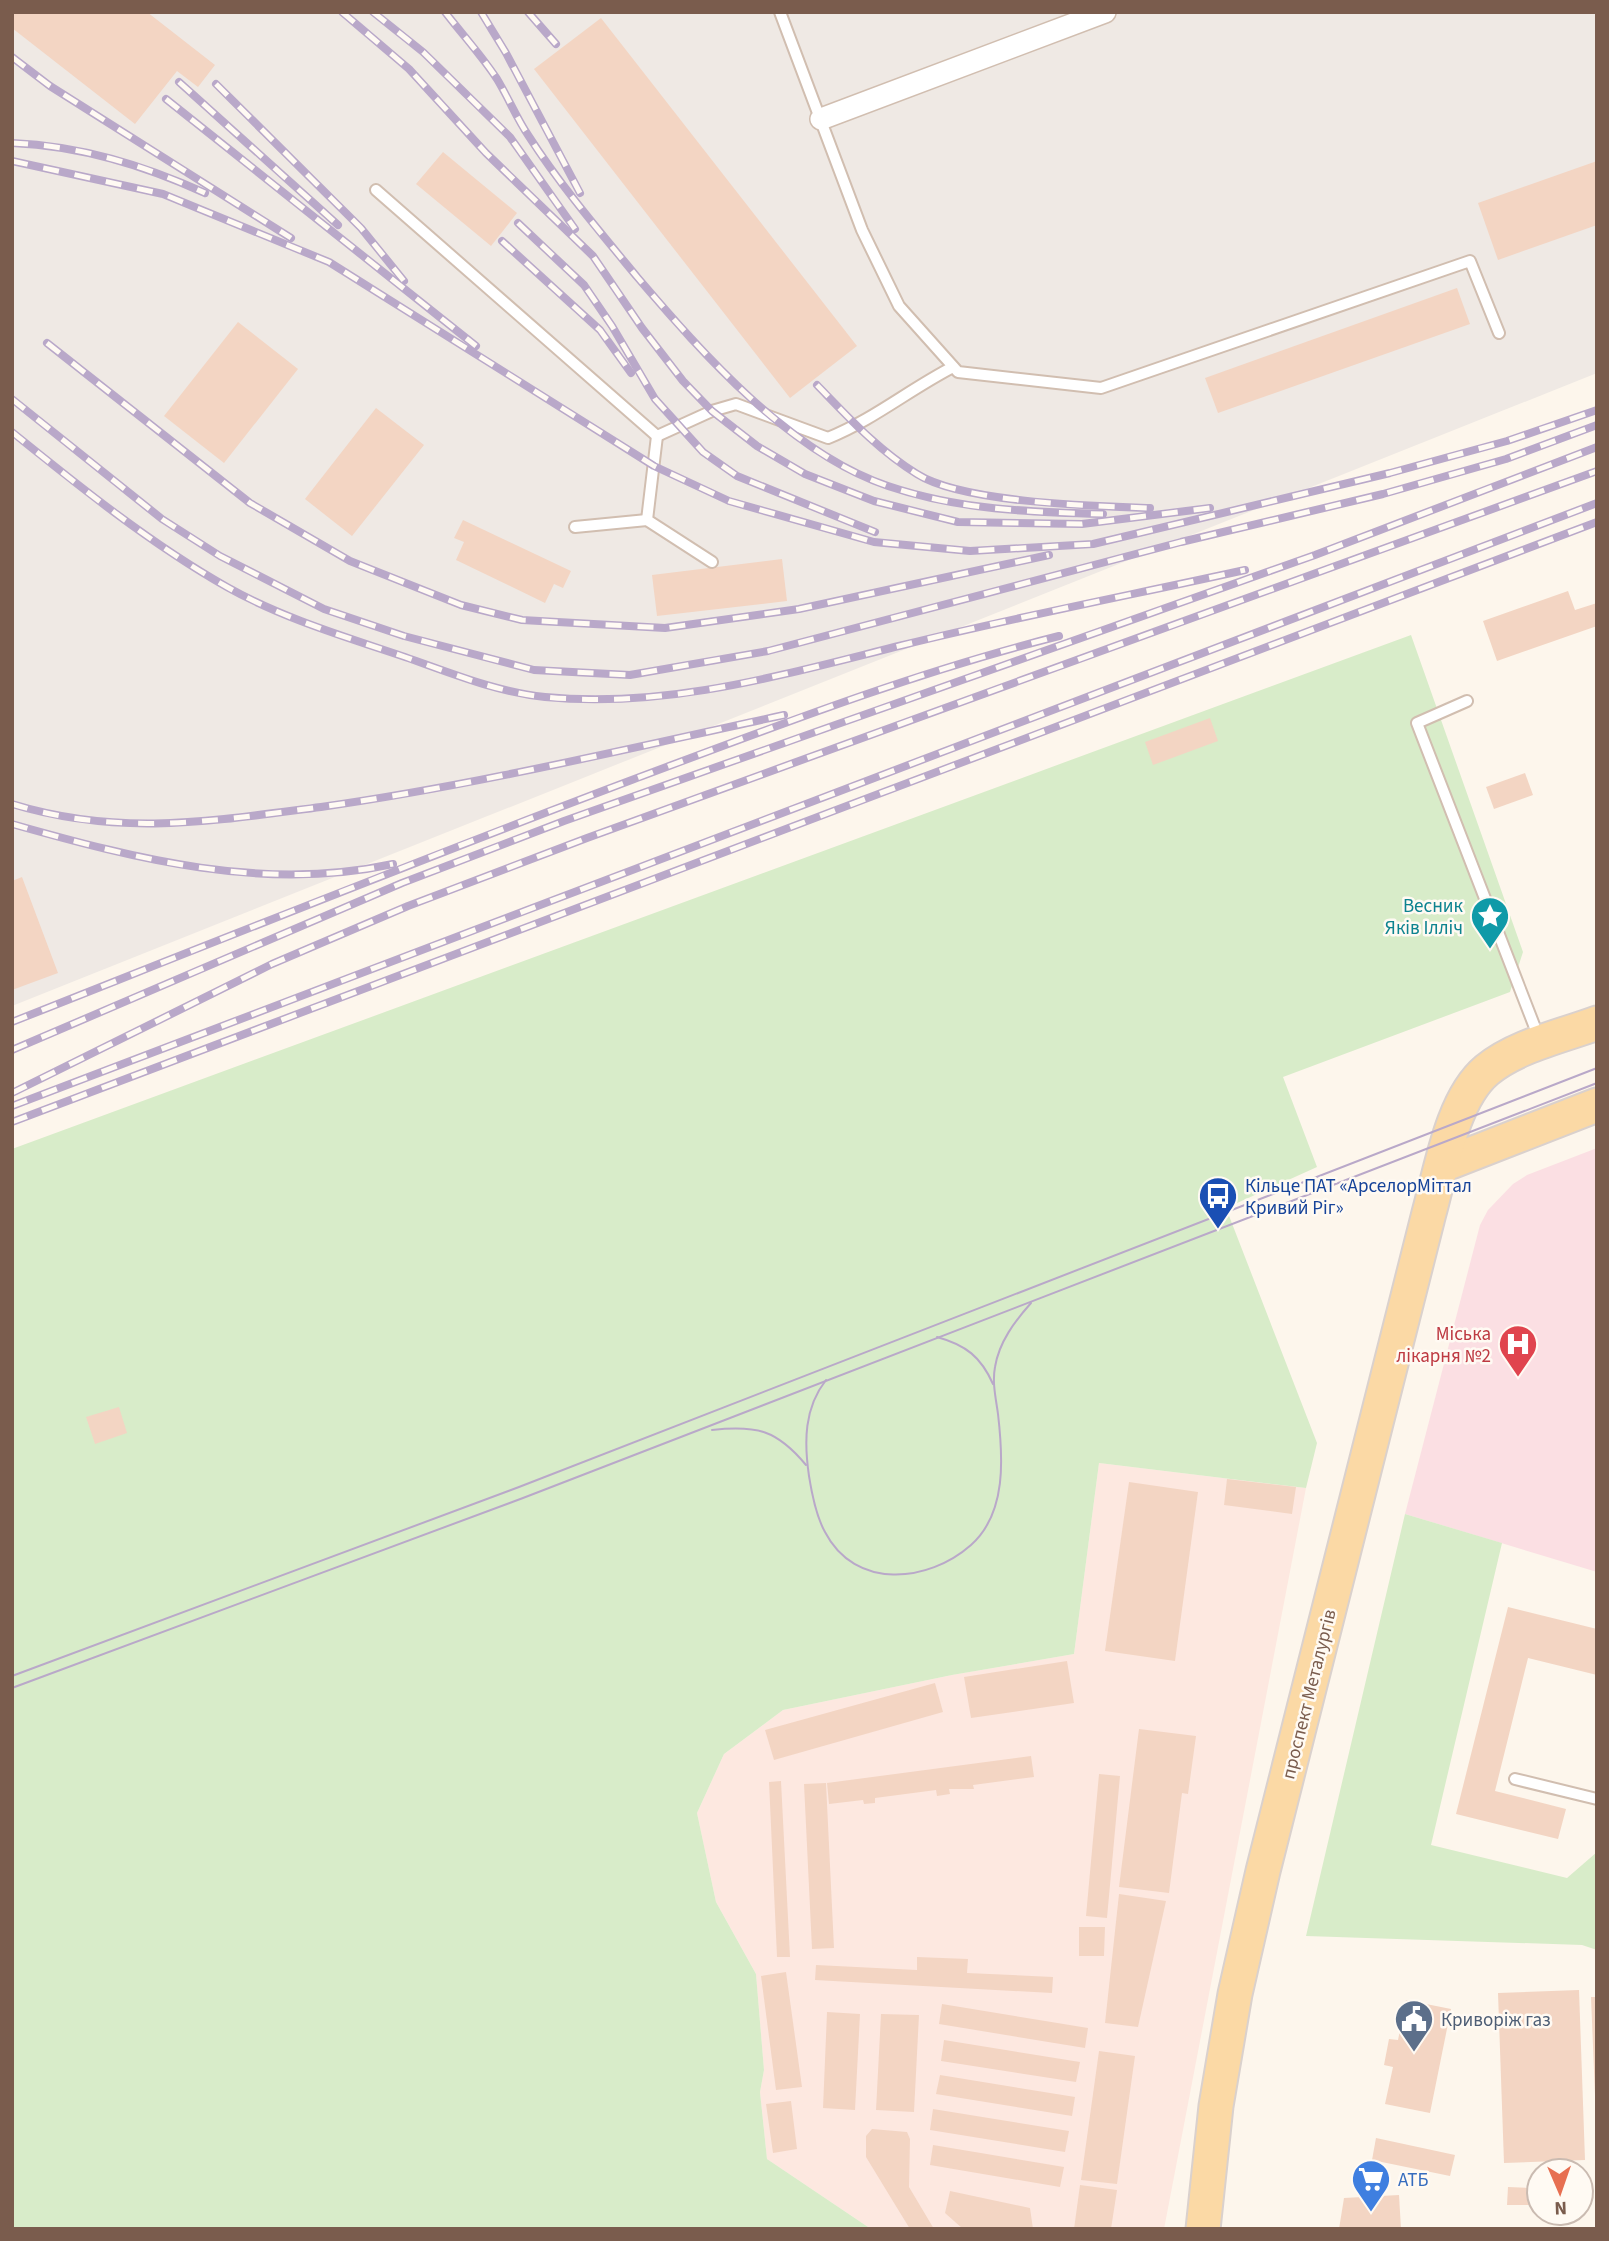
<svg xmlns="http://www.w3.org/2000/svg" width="1609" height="2241" font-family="'Source Sans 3',sans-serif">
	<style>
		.commercial { fill: #fde8e0 }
		.industrial { fill: #efe9e4 }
		.medical { fill: #fbdfe3 }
		.green { fill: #d8ecc9 }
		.building { fill: #f3d5c3 }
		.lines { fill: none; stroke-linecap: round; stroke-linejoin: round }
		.service-casing { stroke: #d1beb0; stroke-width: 14 }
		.minor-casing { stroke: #d1beb0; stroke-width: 24 }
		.primary-casing { stroke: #dad1cd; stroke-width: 37 }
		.service { stroke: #fff; stroke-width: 10 }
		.minor { stroke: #fff; stroke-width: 21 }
		.primary { stroke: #fbd9a5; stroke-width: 33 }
		.tram { stroke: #b9a8c9; stroke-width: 2 }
		.rail-casing { stroke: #b9a8c9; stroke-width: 8 }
		.rail { stroke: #fffaf3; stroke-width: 5; stroke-dasharray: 16; stroke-linecap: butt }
		.labels { text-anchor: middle; stroke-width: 5; stroke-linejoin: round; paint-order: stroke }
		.culture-label { font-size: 19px; fill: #0d838f; stroke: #fffaf3; text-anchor: end }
		.transit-label { font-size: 19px; fill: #164399; stroke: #fffaf3; text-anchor: start }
		.health-label { font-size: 19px; fill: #be3a42; stroke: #fffaf3; text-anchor: end }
		.street-label { font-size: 19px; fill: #7a5c4d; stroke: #fffaf3 }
		.service-label { font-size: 19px; fill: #4e5e75; stroke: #fffaf3; text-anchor: start }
		.shop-label { font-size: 19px; fill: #366cbe; stroke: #fffaf3; text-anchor: start }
	</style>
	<rect width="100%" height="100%" fill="#fdf6ec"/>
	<path class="commercial" d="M1099 1463 1306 1488 1164 2229H871L767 2159 760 2092 764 2070 756 1974 716 1902 697 1813 724 1754 783 1710 952 1675 1074 1654Z"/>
	<path class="industrial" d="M12 12H1597V373L12 1006Z"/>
	<path class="medical" d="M1597 1148V1572L1405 1514 1480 1225 1488 1210 1513 1184 1527 1175Z"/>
	<g class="green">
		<path d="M1411 635 1523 952 1510 992 1283 1077 1317 1167 1226 1208 1317 1443 1306 1488 1099 1463 1074 1654 952 1675 783 1710 724 1754 697 1813 716 1902 756 1974 764 2070 760 2092 767 2159 871 2229H12V1149Z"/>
		<path d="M1405 1514 1502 1543 1431 1845 1567 1878 1597 1852V1950L1582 1945 1306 1936Z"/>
	</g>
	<g class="building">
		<path d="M12 12H147L215 65 198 87 177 71 135 124 12 28Z"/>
		<path d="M601 18 857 346 790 398 534 69Z"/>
		<path d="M443 152 517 213 491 246 416 184Z"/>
		<path d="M1597 161V225L1498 260 1478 203Z"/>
		<path d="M1457 288 1470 324 1218 413 1205 378Z"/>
		<path d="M238 322 298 369 224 463 164 416Z"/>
		<path d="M376 408 424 445 352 536 305 499Z"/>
		<path d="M463 520 571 571 563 588 554 584 545 603 456 560 464 542 454 538Z"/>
		<path d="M782 559 787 601 657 616 652 575Z"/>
		<path d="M1568 591 1575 610 1597 603V626L1497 661 1483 621Z"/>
		<path d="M1210 718 1218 741 1153 765 1145 742Z"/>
		<path d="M1525 773 1533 795 1494 809 1486 787Z"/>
		<path d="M22 877 58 973 12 990V881Z"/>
		<path d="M119 1407 127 1433 95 1444 86 1417Z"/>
		<path d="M1227 1479 1296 1487 1292 1514 1224 1505Z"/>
		<path d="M1129 1482 1198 1492 1175 1661 1105 1651Z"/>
		<path d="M1508 1607 1597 1629V1675L1528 1658 1495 1791 1566 1809 1558 1839 1456 1814Z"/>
		<path d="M1067 1661 1074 1703 971 1718 964 1677Z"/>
		<path d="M935 1683 943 1712 774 1760 765 1730Z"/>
		<path d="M1139 1729 1196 1736 1188 1794 1182 1793 1169 1893 1119 1887Z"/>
		<path d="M1031 1756 1034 1777 973 1785 974 1789H949L950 1794 937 1796 936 1790 875 1798V1803L864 1804 863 1800 829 1804 827 1783Z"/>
		<path d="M1099 1774 1120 1776 1107 1918 1086 1916Z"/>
		<path d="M781 1781 790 1957H777L769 1782Z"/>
		<path d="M826 1783 834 1948 812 1949 804 1784Z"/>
		<path d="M1119 1894 1166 1901 1138 2027 1105 2023Z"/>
		<path d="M1079 1927H1105L1104 1956H1079Z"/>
		<path d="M917 1957 968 1959 967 1973 1053 1977 1052 1993 815 1980 816 1965 917 1970Z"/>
		<path d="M786 1972 802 2087 776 2090 761 1976Z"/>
		<path d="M1579 1990 1585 2160 1504 2163 1498 1993Z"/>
		<path d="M1591 1997H1597V2095H1595Z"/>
		<path d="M1406 2000 1451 2009 1430 2113 1385 2104 1393 2067 1384 2065 1389 2039 1398 2040Z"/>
		<path d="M942 2004 1088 2028 1085 2048 939 2024Z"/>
		<path d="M827 2012 860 2014 855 2110 823 2108Z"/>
		<path d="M881 2014 919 2015 914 2112 876 2110Z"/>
		<path d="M944 2040 1080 2062 1076 2082 941 2061Z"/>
		<path d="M1099 2051 1135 2056 1117 2184 1081 2180Z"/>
		<path d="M940 2075 1075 2097 1072 2116 936 2094Z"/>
		<path d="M791 2101 797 2149 773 2153 766 2104Z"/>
		<path d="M933 2109 1069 2131 1065 2152 930 2130Z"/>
		<path d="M872 2129 907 2132 910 2139 909 2187 934 2229H910L891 2198 866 2157V2136Z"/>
		<path d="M1376 2138 1455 2155 1450 2176 1372 2160Z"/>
		<path d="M933 2145 1064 2167 1060 2187 930 2165Z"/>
		<path d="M1080 2185 1117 2190 1111 2229H1074Z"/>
		<path d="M1508 2187 1530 2188V2205H1507Z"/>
		<path d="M950 2191 1030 2208 1033 2229H963L945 2213Z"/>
		<path d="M1399 2195 1401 2229H1339L1344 2198Z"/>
	</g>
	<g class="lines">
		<g class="service-casing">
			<g id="service">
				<path d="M780 12 862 230 899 306 958 372 1101 388 1470 261 1499 333"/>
				<path d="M376 190 657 436 712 411 736 404 828 438C873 420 910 389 953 367"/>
				<path d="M657 436 647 520 712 562"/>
				<path d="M575 527 647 520"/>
				<path d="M1467 701 1417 723 1539 1038"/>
				<path d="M1515 1779 1597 1799"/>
			</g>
		</g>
		<g class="minor-casing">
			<path id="minor" d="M821 119 1105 12"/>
		</g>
		<g class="primary-casing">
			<g id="primary">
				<path d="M1443 1165 1597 1105"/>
				<path d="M1203 2229 1216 2106 1235 1994 1263 1871 1429 1213C1441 1170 1452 1099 1487 1070 1516 1046 1562 1036 1597 1023"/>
			</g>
		</g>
		<use href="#service" class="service"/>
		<use href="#minor" class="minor"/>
		<use href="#primary" class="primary"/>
		<g class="tram">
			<path d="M937 1337C966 1345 981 1357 993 1384"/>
			<path d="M826 1380C804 1408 804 1442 809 1476 812 1495 816 1516 825 1532 855 1590 928 1583 971 1545 1007 1513 1003 1457 998 1414 996 1399 992 1383 995 1367 999 1342 1015 1321 1031 1303"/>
			<path d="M712 1430C757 1425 777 1430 806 1465"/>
			<path d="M12 1676 519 1487 1597 1068"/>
			<path d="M12 1688 523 1498 1597 1083"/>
		</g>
		<g class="rail-casing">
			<g id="rail">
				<path d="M342 12 409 69 486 153 593 256 642 328 683 381 712 411 757 446 805 474 874 501 958 522 1082 524 1210 508"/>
				<path d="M373 12 423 52 510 137 575 229"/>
				<path d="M445 12C462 34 482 56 497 79 508 97 516 117 528 135 560 185 600 232 638 278 703 354 790 453 888 486 959 510 1029 512 1103 514"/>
				<path d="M481 12 506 53 580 193"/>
				<path d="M528 12 556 44"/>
				<path d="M12 57 50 86 291 238"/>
				<path d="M179 82 338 225"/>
				<path d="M216 84 361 228 404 281"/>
				<path d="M166 99 476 346"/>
				<path d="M12 143C81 146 143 165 205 193"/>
				<path d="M12 161 163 194 329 262 654 466 729 501 874 542 970 551 1093 544 1390 473 1507 441 1597 410"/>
				<path d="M518 223 584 285 612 326 655 399 703 452 737 476 875 532"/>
				<path d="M502 241 600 330 631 373"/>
				<path d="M47 343 250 503 350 561 461 605 522 620 665 628 799 609 1049 555"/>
				<path d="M817 385C849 418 878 450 917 474 963 503 1094 506 1150 508"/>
				<path d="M12 399 162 519 220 556 324 609 404 636 534 670 630 675 768 651 1181 542 1383 494 1506 459 1597 425"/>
				<path d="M12 432C80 487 151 544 227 587 282 618 346 637 405 657 451 673 496 692 545 697 668 709 785 674 903 645 1016 617 1131 595 1245 570"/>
				<path d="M12 804C121 837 212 821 321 807 477 785 630 748 784 715"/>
				<path d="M12 824C136 859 264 892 393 864"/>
				<path d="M12 1022C217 941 422 859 629 781 771 728 912 673 1059 636"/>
				<path d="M12 1050 402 883 564 821 1315 555 1597 447"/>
				<path d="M12 1093 272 964 408 906 587 838 1597 471"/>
				<path d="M12 1106 1597 503"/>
				<path d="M12 1122 1597 522"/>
			</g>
		</g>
		<use href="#rail" class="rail"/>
	</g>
	<defs>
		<g id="sight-pin" transform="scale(2.0125)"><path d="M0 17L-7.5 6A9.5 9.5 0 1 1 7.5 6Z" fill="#0f9aa8" stroke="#fffaf3"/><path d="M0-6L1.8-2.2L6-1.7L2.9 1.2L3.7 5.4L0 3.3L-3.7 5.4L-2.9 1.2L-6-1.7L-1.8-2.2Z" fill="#fff"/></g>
		<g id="bus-pin" transform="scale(2.0125)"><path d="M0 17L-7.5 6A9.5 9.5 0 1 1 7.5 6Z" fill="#1a4fb4" stroke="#fffaf3"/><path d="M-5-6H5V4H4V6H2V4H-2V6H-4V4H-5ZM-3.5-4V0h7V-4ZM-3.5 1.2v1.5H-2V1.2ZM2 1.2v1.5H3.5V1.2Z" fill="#fff"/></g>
		<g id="hospital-pin" transform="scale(2.0125)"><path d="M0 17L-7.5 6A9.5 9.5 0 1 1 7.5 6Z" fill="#e0444e" stroke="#fffaf3"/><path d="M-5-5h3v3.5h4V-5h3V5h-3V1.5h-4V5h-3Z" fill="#fff"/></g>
		<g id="civic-pin" transform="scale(2.0125)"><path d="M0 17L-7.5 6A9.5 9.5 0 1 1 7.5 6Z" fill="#5c6f8a" stroke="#fffaf3"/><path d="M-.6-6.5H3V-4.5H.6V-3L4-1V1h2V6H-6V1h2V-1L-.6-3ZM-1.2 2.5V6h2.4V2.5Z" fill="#fff"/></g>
		<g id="supermarket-pin" transform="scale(2.0125)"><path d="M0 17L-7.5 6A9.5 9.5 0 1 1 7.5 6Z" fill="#3f7fe0" stroke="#fffaf3"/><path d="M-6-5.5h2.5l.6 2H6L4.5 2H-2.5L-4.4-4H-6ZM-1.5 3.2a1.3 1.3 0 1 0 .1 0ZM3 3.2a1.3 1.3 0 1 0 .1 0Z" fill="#fff"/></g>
	</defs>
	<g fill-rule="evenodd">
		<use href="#sight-pin" x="1490" y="916"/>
		<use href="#bus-pin" x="1218" y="1196"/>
		<use href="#hospital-pin" x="1518" y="1344"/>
		<use href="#civic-pin" x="1414" y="2019"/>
		<use href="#supermarket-pin" x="1371" y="2179"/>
	</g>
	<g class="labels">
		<g class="culture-label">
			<text x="1463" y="912">Весник<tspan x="1463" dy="22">Яків Ілліч</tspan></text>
		</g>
		<g class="transit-label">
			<text x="1245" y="1192">Кільце ПАТ «АрселорМіттал<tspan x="1245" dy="22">Кривий Ріг»</tspan></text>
		</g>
		<g class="health-label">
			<text x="1491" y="1340">Міська<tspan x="1491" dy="22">лікарня №2</tspan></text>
		</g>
		<g class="street-label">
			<text transform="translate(1308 1694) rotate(-76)" y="7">проспект Металургів</text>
		</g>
		<g class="service-label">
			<text x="1441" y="2026">Криворіж газ</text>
		</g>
		<g class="shop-label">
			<text x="1398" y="2186">АТБ</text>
		</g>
	</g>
	<rect width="1609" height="2241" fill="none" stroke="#7a5c4d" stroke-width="28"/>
	<g transform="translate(1560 2192) rotate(178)"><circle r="33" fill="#fffaf3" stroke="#cabbb1" stroke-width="2"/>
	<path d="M0-5L12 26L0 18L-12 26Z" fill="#e76f51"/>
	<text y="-10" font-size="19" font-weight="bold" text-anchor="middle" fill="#7a5c4d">N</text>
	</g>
</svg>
